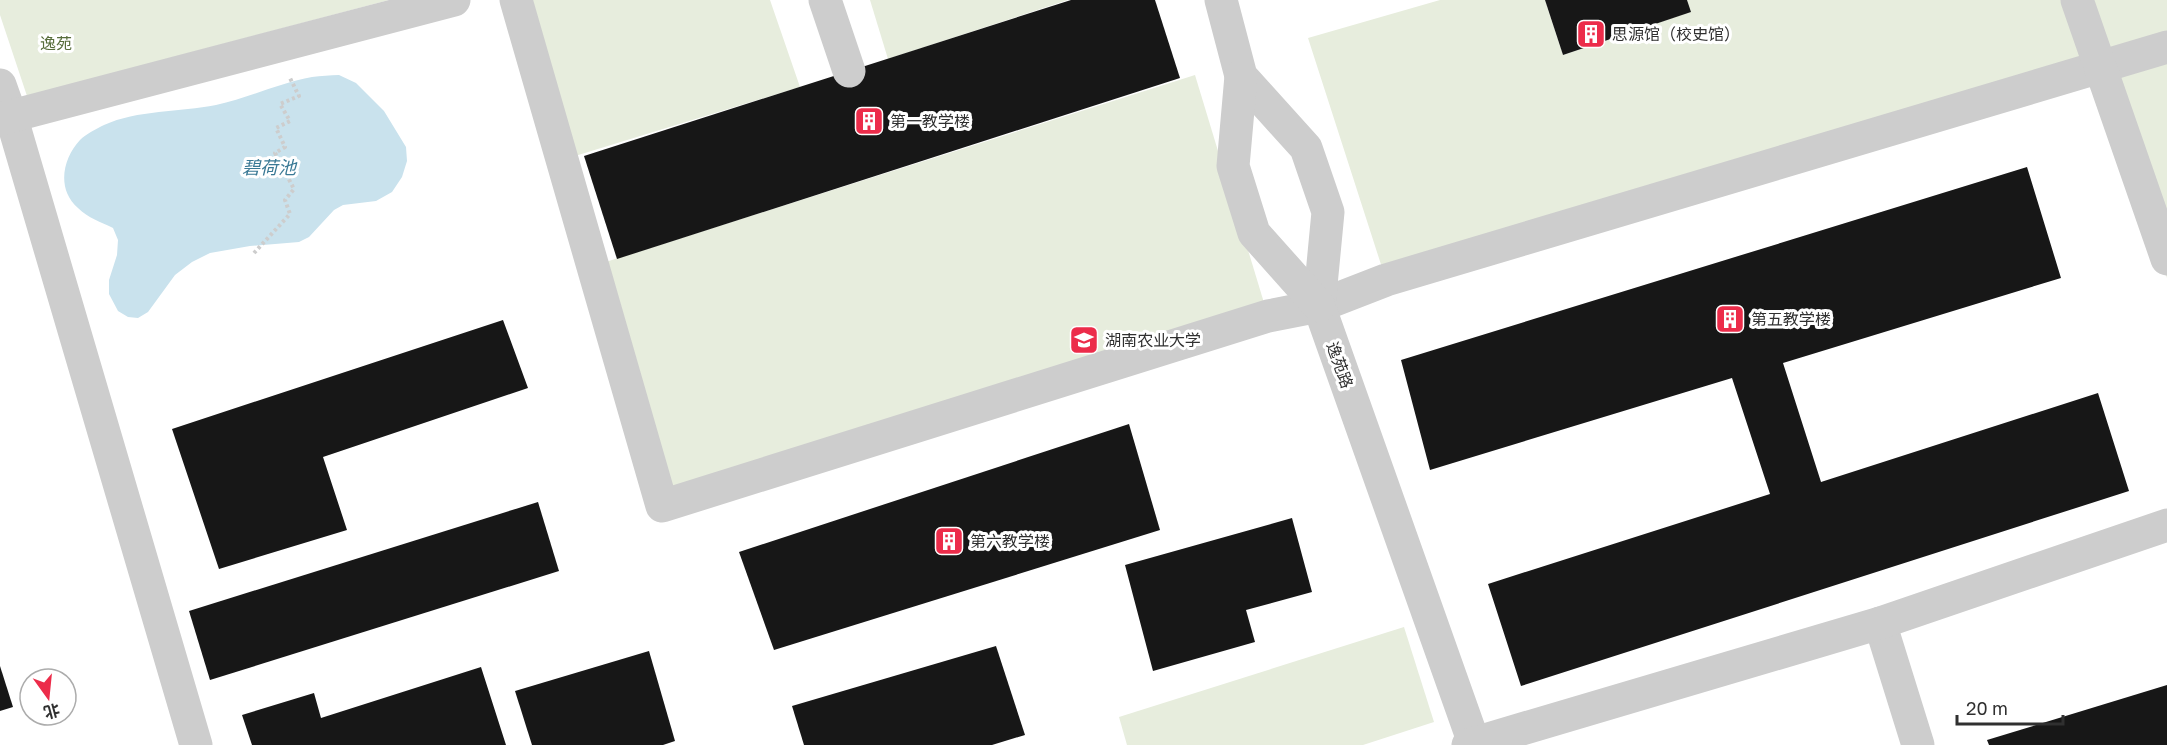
<svg xmlns="http://www.w3.org/2000/svg" width="2167" height="745" font-family="'Golos Text','Noto Sans SC',sans-serif">
	<style>
		.green { fill: #e7eddd }
		.water { fill: #c9e2ed }
		.building { fill: #171717 }
		.lines { fill: none; stroke-linecap: round; stroke-linejoin: round }
		.path { stroke: #cdcdcd; stroke-width: 4; stroke-dasharray: 3 3; stroke-linecap: butt }
		.minor { stroke: #cdcdcd; stroke-width: 33 }
		.labels { text-anchor: middle; stroke-width: 6; stroke-linejoin: round; paint-order: stroke }
		.poi-label { font-size: 16px; fill: #303030; stroke: #fff; text-anchor: start }
		.park-label { font-size: 16px; fill: #576d3b; stroke: #fff }
		.street-label { font-size: 16px; fill: #303030; stroke: #fff }
		.water-label { font-size: 18px; font-style: italic; fill: #3a7995; stroke: #fff }
	</style>
	<rect width="100%" height="100%" fill="#fff"/>
	<g class="green">
		<path d="M0 0H389L27 96 0 15Z"/>
		<path d="M516 0H770L800 87 562 160Z"/>
		<path d="M870 0H1068L888 59Z"/>
		<path d="M1440 0H1545L1563 55 1690 12 1687 0H2167V278L2098 70 1386 280 1308 38Z"/>
		<path d="M1195 75 1268 316 662 506 593 266Z"/>
		<path d="M1404 627 1434 722 1363 745H1127L1119 717Z"/>
	</g>
	<path class="water" d="M339 75 356 83 384 111 406 147 407 161 402 177 392 192 376 201 343 205 334 210 309 237 299 242 250 246 210 253 192 262 175 275 148 312 138 318 128 317 118 311 109 294V280L117 255 118 240 113 228C101 222 88 218 78 208 56 189 63 158 80 140 86 134 96 129 104 125 137 110 180 112 216 105 248 98 279 83 312 77 321 76 330 75 339 75Z"/>
	<g class="building">
		<path d="M1071 0H1155L1180 78 617 259 584 156Z"/>
		<path d="M1545 0H1687L1691 12 1563 55Z"/>
		<path d="M2027 167 2061 278 1783 363 1821 482 2098 393 2129 491 1521 686 1488 584 1770 494 1732 378 1430 470 1401 360Z"/>
		<path d="M503 320 528 388 323 457 347 530 219 569 172 429Z"/>
		<path d="M1129 424 1160 530 774 650 739 552Z"/>
		<path d="M538 502 559 571 210 680 189 611Z"/>
		<path d="M1292 518 1312 592 1246 610 1255 642 1153 671 1125 565Z"/>
		<path d="M996 646 1025 735 992 745H804L792 706Z"/>
		<path d="M649 651 675 741 663 745H532L515 691Z"/>
		<path d="M0 666 13 707 0 711Z"/>
		<path d="M481 667 506 745H252L242 715 314 693 321 718Z"/>
		<path d="M2167 685V745H1989L1987 740Z"/>
	</g>
	<g class="lines">
		<path class="path" d="M254 253 290 214 285 200 294 189 275 153 285 147 276 128 290 121 280 104 299 96 290 78"/>
		<g class="minor">
			<path d="M516 0 662 506 1268 316 1319 306 1386 280 2167 47"/>
			<path d="M825 0 849 71"/>
			<path d="M1221 0 1241 76 1306 148 1328 212 1319 306 1474 743"/>
			<path d="M2077 0 2167 259"/>
			<path d="M1241 76 1233 166 1254 233 1319 306"/>
			<path d="M0 85 11 116 196 745"/>
			<path d="M0 119 454 0"/>
			<path d="M1880 623 1918 745"/>
			<path d="M1468 745 1880 623 2167 525"/>
		</g>
	</g>
	<defs>
		<g id="building-square" transform="scale(1.5)"><rect x="-9" y="-9" width="18" height="18" rx="4" fill="#ec2c4a" stroke="#fff"/><path d="M-4-6H4V6H1V3H-1V6H-4ZM-2.5-4.3h1.7v1.8h-1.7ZM.8-4.3h1.7v1.8H.8ZM-2.5-1h1.7V.8h-1.7ZM.8-1h1.7V.8H.8Z" fill="#fff"/></g>
		<g id="university-square" transform="scale(1.5)"><rect x="-9" y="-9" width="18" height="18" rx="4" fill="#ec2c4a" stroke="#fff"/><path d="M0-5L7-2L0 1L-7-2ZM-4 1L0 2.5L4 1V4Q0 6-4 4Z" fill="#fff"/></g>
	</defs>
	<g fill-rule="evenodd">
		<use href="#building-square" x="1591" y="34"/>
		<use href="#building-square" x="869" y="121"/>
		<use href="#building-square" x="1730" y="319"/>
		<use href="#university-square" x="1084" y="340"/>
		<use href="#building-square" x="949" y="541"/>
	</g>
	<g class="labels">
		<g class="poi-label">
			<text x="1612" y="40">思源馆（校史馆）</text>
			<text x="890" y="127">第一教学楼</text>
			<text x="1751" y="325">第五教学楼</text>
			<text x="1105" y="346">湖南农业大学</text>
			<text x="970" y="547">第六教学楼</text>
		</g>
		<g class="park-label">
			<text x="56" y="49">逸苑</text>
		</g>
		<g class="street-label">
			<text transform="translate(1340 365) rotate(70)" y="6">逸苑路</text>
		</g>
		<g class="water-label">
			<text x="269" y="174">碧荷池</text>
		</g>
	</g>
	<g transform="translate(48 697) rotate(165)"><circle r="28" fill="#ffffff" stroke="#acacac" stroke-width="1.5"/>
	<path d="M0-4.5L10 22L0 15L-10 22Z" fill="#ec2c4a"/>
	<text y="-9" font-size="16" font-weight="bold" text-anchor="middle" fill="#303030">北</text>
	</g>
	<path d="M1957 715v9h106v-9" fill="none" stroke="#303030" stroke-width="3"/>
	<text x="1966" y="715" font-size="18" fill="#303030" stroke="#ffffff" stroke-width="4.5" paint-order="stroke">20 m</text>
</svg>
